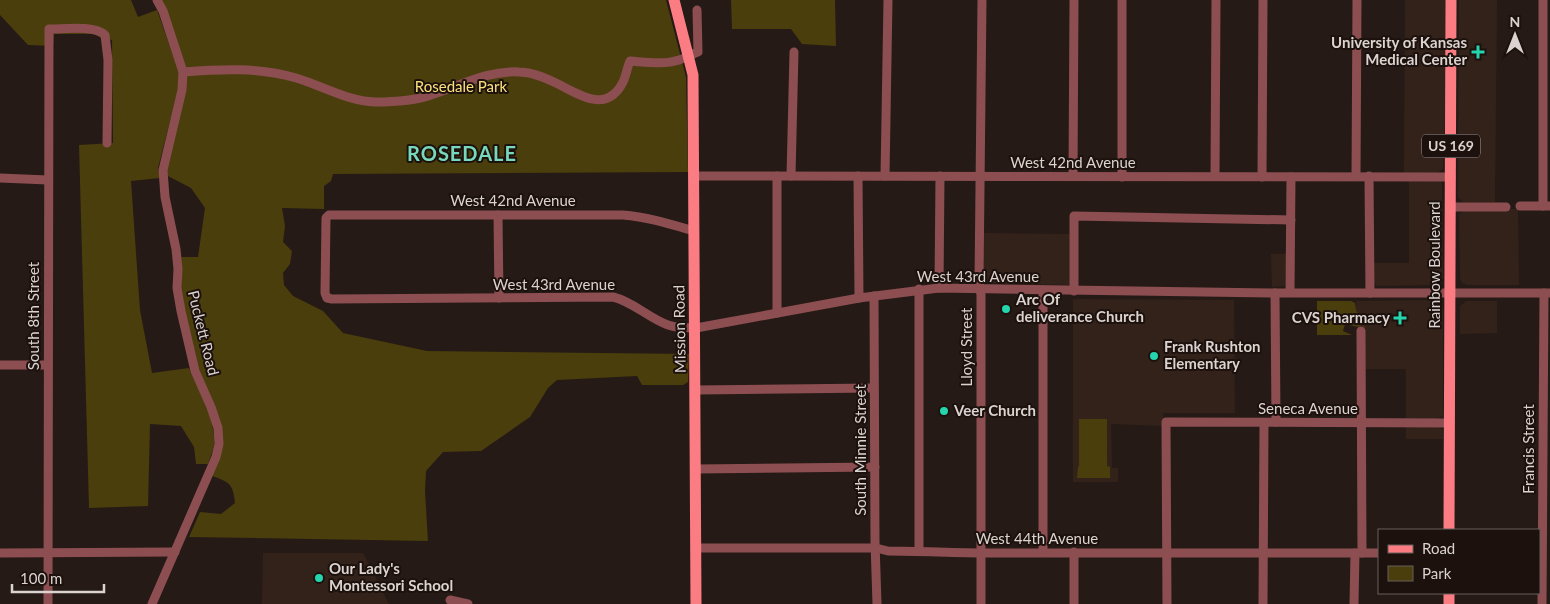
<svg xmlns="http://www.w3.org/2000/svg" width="1550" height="604" font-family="Lato,sans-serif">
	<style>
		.built { fill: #33221a }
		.green { fill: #493e0c }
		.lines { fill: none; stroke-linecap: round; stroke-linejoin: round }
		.minor { stroke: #8c4e51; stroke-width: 9 }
		.major { stroke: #fc7c84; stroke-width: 11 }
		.poi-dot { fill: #25d5ae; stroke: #1c110d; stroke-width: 2 }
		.labels { text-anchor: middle; stroke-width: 4; stroke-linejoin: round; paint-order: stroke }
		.shield { fill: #1c110d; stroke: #a29996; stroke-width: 1 }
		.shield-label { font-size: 14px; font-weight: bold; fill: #dbd3d0 }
		.poi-label { font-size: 15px; font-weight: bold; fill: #dbd3d0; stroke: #1c110d; text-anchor: start }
		.park-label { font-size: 15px; fill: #fbe17d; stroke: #1c110d }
		.street-label { font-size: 15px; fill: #dbd3d0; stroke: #1c110d }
		.district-label { font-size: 20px; font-weight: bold; letter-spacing: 1px; fill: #78d8bc; stroke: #1c110d }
	</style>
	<rect width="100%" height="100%" fill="#261a16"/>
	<g class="built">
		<path d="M1405 0H1445V117L1443 168 1438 173H1404Z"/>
		<path d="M1459 0H1497L1495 202H1463L1458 197Z"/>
		<path d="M1409 179 1441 181 1442 183 1443 278 1436 285 1377 286 1373 282 1372 263H1409Z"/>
		<path d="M1465 209H1518L1519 285H1467L1462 283 1460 278 1459 214Z"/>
		<path d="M983 233 1070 234V283L1068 285 984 283Z"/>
		<path d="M1271 254H1287L1285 286 1272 287Z"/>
		<path d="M1073 299 1234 300 1235 413H1163V426L1111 424 1112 468H1118V482H1073Z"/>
		<path d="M1437 300 1441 303 1443 308V416L1437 419H1406V369H1364V331L1366 329 1356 310V301Z"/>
		<path d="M1466 301H1497V333L1460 334V306Z"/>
		<path d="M1406 426 1439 427 1443 430V439H1406Z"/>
		<path d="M263 553H363L389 604H262Z"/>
	</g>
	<g class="green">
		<path d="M0 0H131L138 17 157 10 179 72V86L158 168 160 178 131 181 140 310 152 373 189 368C199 391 216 419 214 445 213 451 210 458 208 464H196L194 447 181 426 150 424 148 506 89 508 79 145 113 143 112 40 101 38 94 34H54L53 46 28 45 0 15Z"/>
		<path d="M157 0H666L686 77 688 172 333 174 331 181 324 186V209L282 208 285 226 283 242 292 251 290 264 283 273 284 285 293 296 323 311 343 333 427 351 689 354 688 382 683 385H642L637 376 557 380 548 388 530 417 481 451 443 452 426 471 425 491 428 541 189 537 200 512 221 514 235 503C233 483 229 482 212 476L220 428 196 364 180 289 179 257H198L205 208 191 188 164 174 183 72Z"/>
		<path d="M731 0H835L836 46 802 44 791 29H732Z"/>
		<path d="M1317 301H1351L1355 303 1356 310 1366 329 1362 325 1358 327 1345 324 1343 331 1352 335H1317Z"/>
		<path d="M1079 419H1107V466L1110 467V478H1077L1078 467 1079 466Z"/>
	</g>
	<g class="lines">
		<g class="minor">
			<path d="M183 72C221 69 259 67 296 78 323 86 347 101 375 102 394 102 414 101 431 95 460 86 488 70 519 72 532 72 546 78 558 84 580 95 607 114 623 82 626 76 627 68 630 61 645 62 664 65 679 60 685 58 692 54 698 52L697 10"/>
			<path d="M694 176 1451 177"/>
			<path d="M791 176 794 52"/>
			<path d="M858 176 859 298"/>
			<path d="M885 176 888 0"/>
			<path d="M1073 176 1074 0"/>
			<path d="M1215 176 1216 0"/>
			<path d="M1356 176 1357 0"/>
			<path d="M1369 176 1370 293"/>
			<path d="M1122 177V0"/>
			<path d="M1262 177 1263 0"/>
			<path d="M0 178 48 180"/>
			<path d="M1520 206H1550"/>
			<path d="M1543 206V0"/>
			<path d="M1450 207H1506"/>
			<path d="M498 215 499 298"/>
			<path d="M694 231C670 224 648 217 623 215H329L326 218 325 293 327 298 332 299 613 297C634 302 648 318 668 325 677 328 686 328 696 328L859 298 939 288 1271 293H1550"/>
			<path d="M939 288 940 176"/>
			<path d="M919 289V551"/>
			<path d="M1074 291V216L1291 220"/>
			<path d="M1290 292 1291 177"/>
			<path d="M1275 293 1276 422"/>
			<path d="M874 296 875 542 877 604"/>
			<path d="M777 313V176"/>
			<path d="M1361 331 1362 553"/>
			<path d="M0 365H47"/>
			<path d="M696 390 874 388"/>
			<path d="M696 469 875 467"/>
			<path d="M696 548H876L888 551C921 551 954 553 987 553 1117 552 1248 553 1379 553"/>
			<path d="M1043 552V290"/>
			<path d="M1074 552V604"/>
			<path d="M0 553 175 552"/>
			<path d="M450 600 468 604"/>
			<path d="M48 604 49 29C65 29 94 25 105 35L108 60 107 143"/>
			<path d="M152 604 216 457 219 444 218 428 211 407 195 371 181 311 177 288 178 269 176 249 165 197 163 170 182 90 183 72 163 11 157 0"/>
			<path d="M981 604V295L979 282 982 0"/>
			<path d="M1167 604 1166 422 1449 423"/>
			<path d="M1263 604 1264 423"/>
			<path d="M1354 604 1355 553"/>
			<path d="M1542 604 1544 293"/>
		</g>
		<g class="major">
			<path d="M674 0 693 75 696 604"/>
			<path d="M1449 530 1451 0"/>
			<path d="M1449 604V593"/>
		</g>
	</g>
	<g class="poi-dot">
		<path d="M1475.5 44.5h5v5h5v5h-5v5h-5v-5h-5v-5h5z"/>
		<circle cx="1006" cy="309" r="5"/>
		<path d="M1397.5 310.5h5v5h5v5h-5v5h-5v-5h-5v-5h5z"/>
		<circle cx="1154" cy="356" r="5"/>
		<circle cx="944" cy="411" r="5"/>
		<circle cx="319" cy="578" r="5"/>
	</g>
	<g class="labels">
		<rect class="shield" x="1422" y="134.5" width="58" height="23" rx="4"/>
		<g class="shield-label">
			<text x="1451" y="151">US 169</text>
		</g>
		<g class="poi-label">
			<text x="1467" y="48" text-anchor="end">University of Kansas<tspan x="1467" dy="17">Medical Center</tspan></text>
			<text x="1016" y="305">Arc Of<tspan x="1016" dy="17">deliverance Church</tspan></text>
			<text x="1390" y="323" text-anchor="end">CVS Pharmacy</text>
			<text x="1164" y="352">Frank Rushton<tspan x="1164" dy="17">Elementary</tspan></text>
			<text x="954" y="416">Veer Church</text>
			<text x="329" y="574">Our Lady's<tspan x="329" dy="17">Montessori School</tspan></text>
		</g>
		<g class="park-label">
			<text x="461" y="92">Rosedale Park</text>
		</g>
		<g class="street-label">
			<text x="1073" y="168">West 42nd Avenue</text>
			<text x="513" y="206">West 42nd Avenue</text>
			<text transform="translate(1435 265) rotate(-90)" y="5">Rainbow Boulevard</text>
			<text x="978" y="282">West 43rd Avenue</text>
			<text x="554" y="290">West 43rd Avenue</text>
			<text transform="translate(34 316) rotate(-90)" y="5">South 8th Street</text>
			<text transform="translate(680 329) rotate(-91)" y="5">Mission Road</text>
			<text transform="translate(203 333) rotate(76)" y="5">Puckett Road</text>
			<text transform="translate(967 347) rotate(-90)" y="5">Lloyd Street</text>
			<text x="1308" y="414">Seneca Avenue</text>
			<text transform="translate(1529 449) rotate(-90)" y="5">Francis Street</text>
			<text transform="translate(861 450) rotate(-90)" y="5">South Minnie Street</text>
			<text x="1037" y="544">West 44th Avenue</text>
		</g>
		<g class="district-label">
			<text x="462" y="161">ROSEDALE</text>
		</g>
	</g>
	<rect x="1378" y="529" width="162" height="65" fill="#1c110d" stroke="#685f5b"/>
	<rect x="1388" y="545" width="25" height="8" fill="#fc7c84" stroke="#685f5b"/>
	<text x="1422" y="554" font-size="15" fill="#dbd3d0">Road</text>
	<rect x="1388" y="566" width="25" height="15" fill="#493e0c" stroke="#685f5b"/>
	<text x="1422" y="579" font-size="15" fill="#dbd3d0">Park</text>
	<g transform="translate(1515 35)" stroke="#1c110d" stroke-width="4" paint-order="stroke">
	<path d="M0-4L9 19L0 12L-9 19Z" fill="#dbd3d0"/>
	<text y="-8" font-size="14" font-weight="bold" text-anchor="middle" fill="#dbd3d0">N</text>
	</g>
	<path d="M12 584v8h92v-8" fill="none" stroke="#dbd3d0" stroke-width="2.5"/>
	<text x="20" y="584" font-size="15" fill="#dbd3d0" stroke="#1c110d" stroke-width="4" paint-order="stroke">100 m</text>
</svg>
